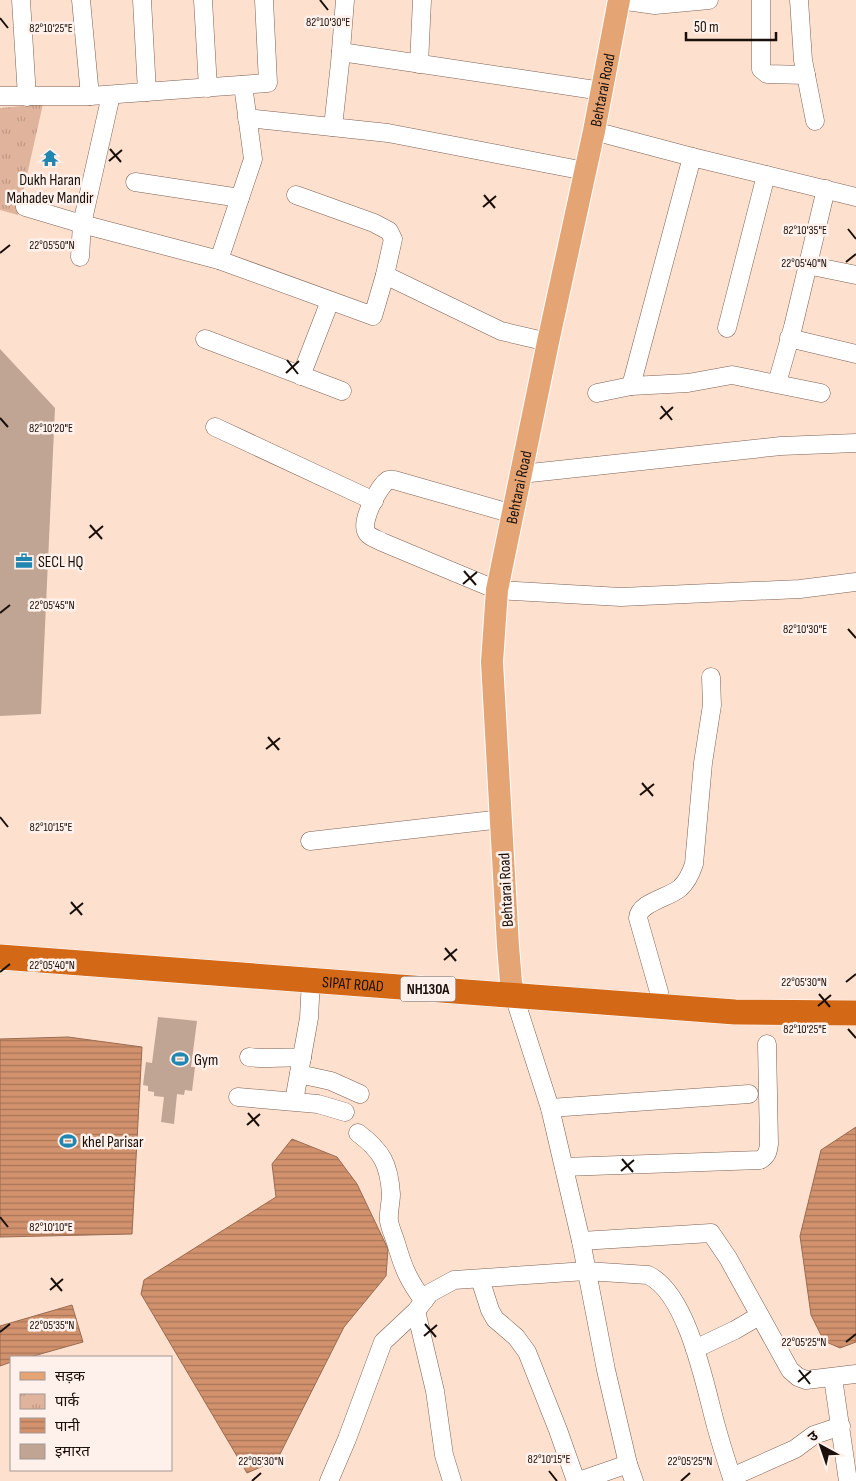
<svg xmlns="http://www.w3.org/2000/svg" width="856" height="1481" font-family="'Sofia Sans Condensed','Noto Sans Devanagari',sans-serif">
	<style>
		.park { fill: url(#park-tufts) }
		.water { fill: url(#water-rules); stroke: #9a6b50 }
		.building { fill: #c0a494 }
		.lines { fill: none; stroke-linecap: round; stroke-linejoin: round }
		.minor-casing { stroke: #7c6153; stroke-width: 19 }
		.major-casing { stroke: #fff; stroke-width: 24 }
		.highway-casing { stroke: #fff; stroke-width: 26 }
		.minor { stroke: #fff; stroke-width: 18 }
		.major { stroke: #e5a474; stroke-width: 22 }
		.highway { stroke: #d36817; stroke-width: 25 }
		.ticks { fill: none; stroke: #1a100b; stroke-width: 2 }
		.labels { text-anchor: middle; stroke-width: 5; stroke-linejoin: round; paint-order: stroke }
		.shield { fill: #fef1eb; stroke: #5e544e; stroke-width: 1 }
		.shield-label { font-size: 15px; font-weight: bold; fill: #1a100b }
		.street-label { font-size: 16px; fill: #1a100b; stroke: #fef1eb }
		.poi-label { font-size: 16px; fill: #1a100b; stroke: #fef1eb; text-anchor: start }
		.ticks-label { font-size: 12px; text-anchor: middle; fill: #1a100b; stroke: #fef1eb; stroke-width: 5; stroke-linejoin: round; paint-order: stroke }
	</style>
	<defs>
		<pattern id="park-tufts" width="24" height="20" patternUnits="userSpaceOnUse" patternTransform="scale(1.25)"><rect width="24" height="20" fill="#e0b49c"/><path d="M3 7l-1-3M5 7V3M7 7l1-3M15 17l-1-3M17 17v-4M19 17l1-3" fill="none" stroke="#c09a85"/></pattern>
		<pattern id="water-rules" width="6" height="5" patternUnits="userSpaceOnUse" patternTransform="scale(1.25)"><rect width="6" height="5" fill="#d1926d"/><path d="M0 2.5h6" fill="none" stroke="#a97658"/></pattern>
	</defs>
	<rect width="100%" height="100%" fill="#fee0cf"/>
	<path class="park" d="M43 104 18 215 0 210V108Z"/>
	<g class="water">
		<path d="M68 1037 142 1047 132 1234 0 1237V1039Z"/>
		<path d="M856 1127V1342L840 1348 824 1341 811 1315 800 1236 821 1150Z"/>
		<path d="M292 1139 337 1157 357 1184 388 1249 386 1276 344 1327 277 1460 247 1473 141 1294 144 1280 276 1197 272 1164Z"/>
		<path d="M72 1305 83 1342 30 1357H11V1362L0 1366V1326Z"/>
	</g>
	<g class="building">
		<path d="M0 349 55 408 41 714 0 716Z"/>
		<path d="M158 1017 197 1021 191 1067H195L192 1091 185 1090 184 1095 177 1094 174 1124 161 1122 164 1097 154 1096V1092L148 1091V1086L143 1085 146 1062 152 1063Z"/>
	</g>
	<g class="lines">
		<g class="minor-casing">
			<g id="minor">
				<path d="M21 0 27 97"/>
				<path d="M81 0 90 96"/>
				<path d="M142 0 147 92"/>
				<path d="M203 0 208 88"/>
				<path d="M619 0 655 5 709 0"/>
				<path d="M761 0V69L767 74 806 75"/>
				<path d="M799 0 803 60 815 121"/>
				<path d="M341 52 602 91"/>
				<path d="M419 64 422 0"/>
				<path d="M0 96H90L268 83 264 0"/>
				<path d="M247 118 388 133 585 171"/>
				<path d="M333 127 340 63 345 0"/>
				<path d="M594 131 692 157 856 197"/>
				<path d="M135 182 240 198"/>
				<path d="M296 195 374 223 389 231 393 239 385 275"/>
				<path d="M25 207 82 224 219 260 373 316 385 275 501 331 548 342"/>
				<path d="M80 257 82 224 111 95"/>
				<path d="M219 260 253 159 243 85"/>
				<path d="M807 265 856 275"/>
				<path d="M727 328 766 175"/>
				<path d="M789 338 856 354"/>
				<path d="M205 339 342 391"/>
				<path d="M301 376 330 301"/>
				<path d="M777 383 793 327 826 189"/>
				<path d="M631 386 692 157"/>
				<path d="M597 393 631 386 688 383 732 375 821 393"/>
				<path d="M215 427 374 501"/>
				<path d="M521 474 781 446 856 443"/>
				<path d="M513 514 394 480H388C379 486 361 520 366 531 368 537 377 539 382 542L497 590 621 597 800 589 856 582"/>
				<path d="M310 841 502 819"/>
				<path d="M659 992 638 918C639 902 669 898 680 888 687 882 691 873 694 864L703 763 712 705 711 677"/>
				<path d="M514 996 550 1108 581 1241 606 1370 628 1464 634 1481"/>
				<path d="M249 1057C267 1060 284 1056 302 1058"/>
				<path d="M299 1074 331 1081 360 1094"/>
				<path d="M238 1097 318 1104 345 1112"/>
				<path d="M294 1101 309 1018 311 980"/>
				<path d="M550 1108 749 1094"/>
				<path d="M358 1133C382 1151 389 1164 391 1194 391 1203 388 1212 389 1221 390 1228 394 1236 396 1243 403 1267 408 1280 424 1301"/>
				<path d="M564 1167 760 1160C767 1156 768 1152 769 1144L767 1044"/>
				<path d="M581 1241 711 1233 728 1258 790 1370 798 1377 806 1380 856 1374"/>
				<path d="M480 1279 490 1310 495 1319 516 1337 527 1352 558 1430 576 1481"/>
				<path d="M416 1311 435 1391 444 1455 452 1481"/>
				<path d="M695 1349 735 1330 759 1316"/>
				<path d="M833 1378 848 1481"/>
				<path d="M732 1477 795 1449 814 1435 841 1426"/>
				<path d="M329 1481 347 1439 383 1342 416 1311 430 1293 454 1280 586 1271 648 1275C688 1294 705 1386 716 1426 721 1444 727 1463 733 1481"/>
				<path d="M579 1481 628 1464"/>
			</g>
		</g>
		<g class="major-casing">
			<g id="major">
				<path id="s1" d="M514 996 511 982 508 946 492 662 497 590 548 342 594 131 619 0"/>
			</g>
		</g>
		<g class="highway-casing">
			<g id="highway">
				<path id="s2" d="M0 957 735 1012 856 1013"/>
			</g>
		</g>
		<use href="#minor" class="minor"/>
		<use href="#major" class="major"/>
		<use href="#highway" class="highway"/>
	</g>
	<path class="ticks" d="M320 0 328 10M0 18 8 28M110 149 121 162M109 161 122 150M484 195 495 208M483 207 496 196M848 229 856 239M0 253 10 245M846 262 856 254M287 360 298 374M286 373 299 361M661 406 672 420M0 418 8 427M660 419 673 407M90 525 102 539M89 538 103 526M464 571 476 585M463 584 477 572M0 613 10 605M848 629 856 638M268 737 279 750M266 749 280 738M642 783 653 796M640 795 654 784M0 817 8 827M71 902 82 915M70 914 83 903M445 948 456 961M444 960 457 949M0 972 10 964M846 982 856 974M819 994 830 1007M818 1006 831 995M848 1029 856 1038M248 1113 259 1126M247 1125 260 1114M622 1159 633 1172M621 1171 634 1160M0 1217 8 1227M51 1278 62 1291M50 1290 63 1279M425 1324 436 1337M0 1332 10 1324M424 1336 437 1325M846 1342 856 1334M799 1370 810 1384M798 1382 811 1371M549 1471 557 1481M252 1481 261 1473M681 1481 690 1473"/>
	<defs>
		<g id="temple-bare" transform="scale(1.35)"><path d="M0-6L5-2H3V0L6.5 2.5H4V6H1.5V3h-3V6H-4V2.5H-6.5L-3 0V-2H-5Z" fill="#2187b0" stroke="#fef1eb" stroke-width="2.5" paint-order="stroke"/></g>
		<g id="office-bare" transform="scale(1.35)"><path d="M-6-3h4V-5.5h4V-3h4V5H-6ZM-1-4.5V-3h2v-1.5ZM-6 0V1H6V0Z" fill="#2187b0" stroke="#fef1eb" stroke-width="2.5" paint-order="stroke"/></g>
		<g id="stadium-bare" transform="scale(1.35)"><path d="M0-5a6.5 5 0 1 0 0 10a6.5 5 0 1 0 0-10ZM-3.5-1.8h7v3.6h-7Z" fill="#2187b0" stroke="#fef1eb" stroke-width="2.5" paint-order="stroke"/></g>
	</defs>
	<g fill-rule="evenodd">
		<use href="#temple-bare" x="50" y="158"/>
		<use href="#office-bare" x="24" y="561"/>
		<use href="#stadium-bare" x="180" y="1059"/>
		<use href="#stadium-bare" x="68" y="1141"/>
	</g>
	<g class="labels">
		<rect class="shield" x="400.5" y="976.5" width="55" height="25" rx="4"/>
		<g class="shield-label">
			<text x="428" y="994">NH130A</text>
		</g>
		<g class="street-label">
			<text dy="6" stroke="none"><textPath href="#s1" startOffset="918">Behtarai Road</textPath></text>
			<text dy="6" stroke="none"><textPath href="#s1" startOffset="512">Behtarai Road</textPath></text>
			<text transform="translate(505 890) rotate(-93)" y="6">Behtarai Road</text>
			<text dy="6" stroke="none"><textPath href="#s2" startOffset="354">SIPAT ROAD</textPath></text>
		</g>
		<g class="poi-label">
			<text x="50" y="185" text-anchor="middle">Dukh Haran<tspan x="50" dy="18">Mahadev Mandir</tspan></text>
			<text x="38" y="567">SECL HQ</text>
			<text x="194" y="1065">Gym</text>
			<text x="82" y="1147">khel Parisar</text>
		</g>
	</g>
	<g class="ticks-label">
		<text x="328" y="26">82°10'30"E</text>
		<text x="51" y="32">82°10'25"E</text>
		<text x="805" y="234">82°10'35"E</text>
		<text x="52" y="249">22°05'50"N</text>
		<text x="804" y="267">22°05'40"N</text>
		<text x="51" y="432">82°10'20"E</text>
		<text x="52" y="609">22°05'45"N</text>
		<text x="805" y="633">82°10'30"E</text>
		<text x="51" y="831">82°10'15"E</text>
		<text x="52" y="969">22°05'40"N</text>
		<text x="804" y="986">22°05'30"N</text>
		<text x="805" y="1033">82°10'25"E</text>
		<text x="51" y="1231">82°10'10"E</text>
		<text x="52" y="1329">22°05'35"N</text>
		<text x="804" y="1346">22°05'25"N</text>
		<text x="549" y="1463">82°10'15"E</text>
		<text x="261" y="1465">22°05'30"N</text>
		<text x="690" y="1465">22°05'25"N</text>
	</g>
	<rect x="10" y="1356" width="162" height="115" fill="#fef1eb" stroke="#a39791"/>
	<rect x="20" y="1372" width="25" height="8" fill="#e5a474" stroke="#a39791"/>
	<text x="55" y="1381" font-size="15" fill="#1a100b">सड़क</text>
	<rect x="20" y="1394" width="25" height="15" fill="url(#park-tufts)" stroke="#a39791"/>
	<text x="55" y="1406" font-size="15" fill="#1a100b">पार्क</text>
	<rect x="20" y="1418" width="25" height="15" fill="url(#water-rules)" stroke="#a39791"/>
	<text x="55" y="1431" font-size="15" fill="#1a100b">पानी</text>
	<rect x="20" y="1444" width="25" height="15" fill="#c0a494" stroke="#a39791"/>
	<text x="55" y="1456" font-size="15" fill="#1a100b">इमारत</text>
	<g transform="translate(821 1446) rotate(320)" stroke="#fef1eb" stroke-width="4" paint-order="stroke">
	<path d="M0-4L9 19L0 12L-9 19Z" fill="#1a100b"/>
	<text y="-8" font-size="14" font-weight="bold" text-anchor="middle" fill="#1a100b">उ</text>
	</g>
	<path d="M686 32v8h90v-8" fill="none" stroke="#1a100b" stroke-width="2.5"/>
	<text x="694" y="32" font-size="15" fill="#1a100b" stroke="#fef1eb" stroke-width="4" paint-order="stroke">50 m</text>
</svg>
